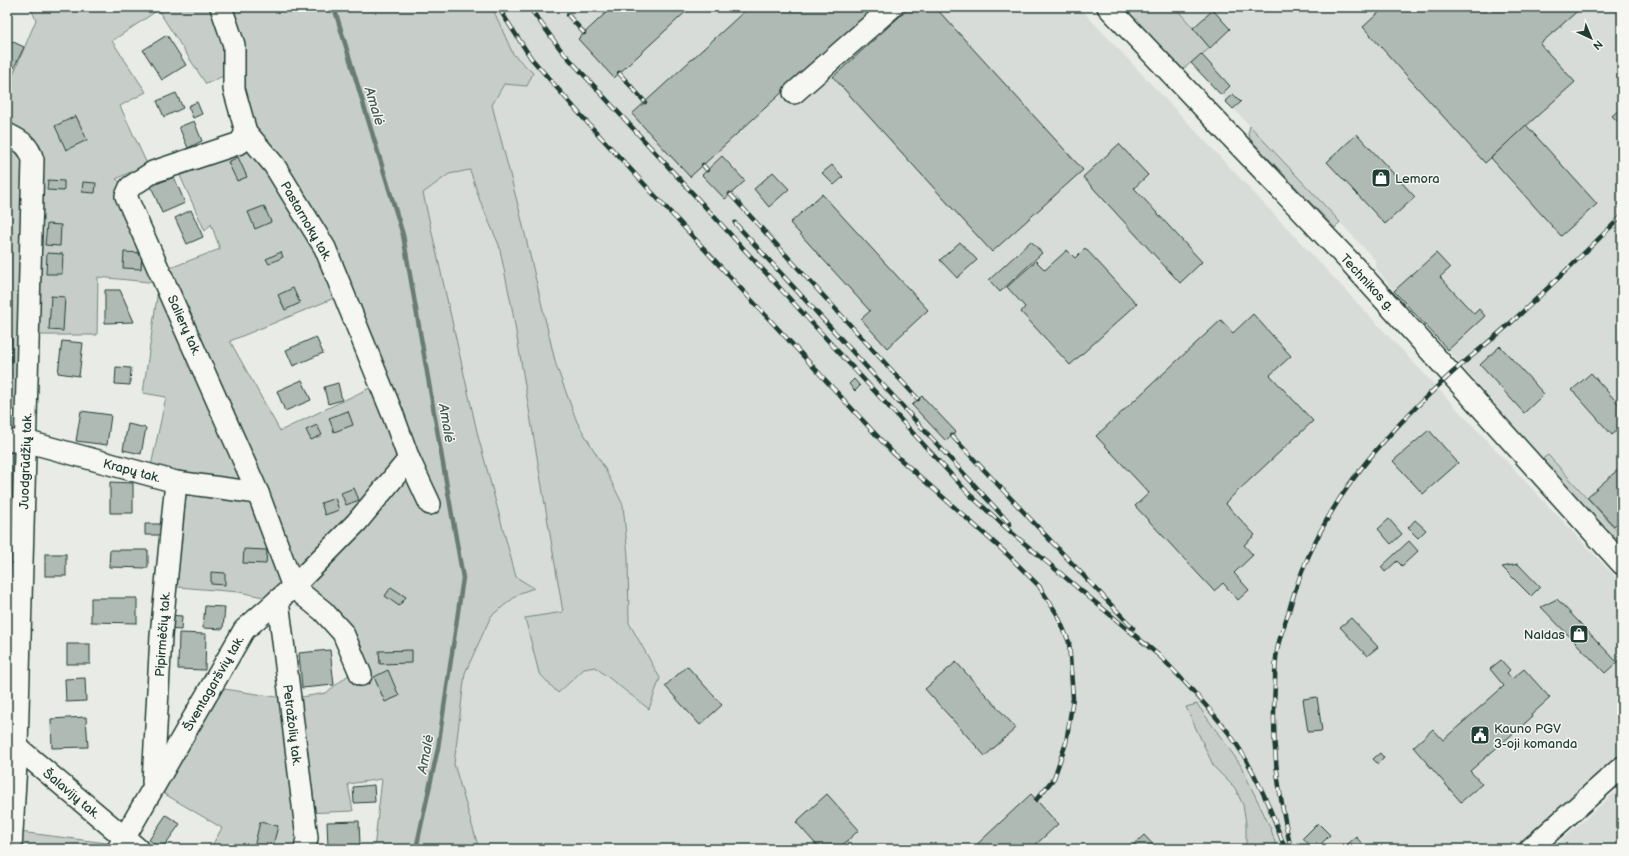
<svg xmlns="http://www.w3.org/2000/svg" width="1629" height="856" font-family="'Balsamiq Sans',sans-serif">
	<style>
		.built { fill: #d8dcd8 }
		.green { fill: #c7cec9; stroke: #73867e; fill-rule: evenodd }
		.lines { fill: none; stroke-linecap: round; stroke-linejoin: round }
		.stream { stroke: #687c75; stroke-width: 4.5 }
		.building { fill: #b0bab5; stroke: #1f3d34 }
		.minor-casing { stroke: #1f3d34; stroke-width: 24 }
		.minor { stroke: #f6f6f2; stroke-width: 21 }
		.rail-casing { stroke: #1f3d34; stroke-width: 4.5 }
		.rail { stroke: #f6f6f2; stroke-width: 3; stroke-dasharray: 9; stroke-linecap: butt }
		.labels { text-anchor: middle; stroke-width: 3; stroke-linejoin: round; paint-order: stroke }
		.poi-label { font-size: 13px; fill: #1f3d34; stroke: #f6f6f2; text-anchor: start }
		.street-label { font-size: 13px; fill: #1f3d34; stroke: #f6f6f2 }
		.water-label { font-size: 14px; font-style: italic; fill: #445c54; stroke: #f6f6f2 }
	</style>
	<rect width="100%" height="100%" fill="#e9ebe7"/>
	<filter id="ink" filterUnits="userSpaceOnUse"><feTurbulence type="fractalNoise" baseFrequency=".025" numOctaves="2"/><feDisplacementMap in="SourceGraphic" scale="8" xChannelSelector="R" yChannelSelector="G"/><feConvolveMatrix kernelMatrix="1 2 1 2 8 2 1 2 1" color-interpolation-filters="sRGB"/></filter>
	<g filter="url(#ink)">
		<g class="built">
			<path d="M492 7H1079L1622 584V751L1513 849H1277L1271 829 1240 764 1197 704 1187 708 1214 766 1235 788 1243 805 1246 823V849H479L454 764 465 673 491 616 520 593 533 587 516 577 478 436 423 193 449 174 470 169 480 201 499 245 512 308 563 612 558 693 584 669 595 667 649 709 660 678 629 623 628 556 623 505 604 467 577 422 556 365 520 213 491 105 504 84 527 86 533 73 513 54Z"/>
			<path d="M1175 7H1622V535L1548 455 1542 459 1448 350 1394 291 1376 268V261L1191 63 1210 47Z"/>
			<path d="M1622 786V849H1551Z"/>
		</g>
		<g class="green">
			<path d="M30 7H492L513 54 533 73 527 86 504 84 492 105 520 213 556 365 577 422 604 467 623 505 628 556 629 623 660 678 649 709 595 667 584 669 558 693 539 673 525 618 563 612 512 308 499 245 480 201 470 170 449 174 423 193 478 436 516 577 534 588 520 593 491 616 465 673 454 764 479 849H374L382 779 348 784 353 811 304 813 305 849H210L222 828 153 787 211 687 290 699 326 693 357 668 293 587 278 600 239 592 166 586 176 483 149 475 166 397 143 393 159 283 98 277 97 335H29L7 737V89L36 20ZM158 10 206 84 234 71 254 141 177 169 205 231 211 224 220 249 170 268 137 195 116 179 147 164 120 106 146 92 112 41ZM344 294 380 383 280 431 230 341Z"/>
			<path d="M1123 7H1175L1210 48 1183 69Z"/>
			<path d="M1250 126 1340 222 1335 228 1251 140 1248 134Z"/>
			<path d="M1548 455 1622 536 1612 538 1542 459Z"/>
			<path d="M1197 704 1240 764 1271 829 1277 849H1246V823L1243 805 1235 788 1214 767 1186 707Z"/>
			<path d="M12 831 107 843 125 838 138 849H11Z"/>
		</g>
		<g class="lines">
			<path class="stream" d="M334 7 403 235 463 578 438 748 416 849"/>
		</g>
		<g class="building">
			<path d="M612 7H691L614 78 578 39Z"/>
			<path d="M749 7H875L690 177 632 114Z"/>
			<path d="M910 7H935L1083 170 992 252 833 77Z"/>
			<path d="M1385 7H1582L1540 44 1575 82 1485 163 1363 27Z"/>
			<path d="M1213 10 1230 29 1210 48 1193 28Z"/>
			<path d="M167 35 186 65 162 80 143 50Z"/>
			<path d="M7 39 24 47 14 68 7 65Z"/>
			<path d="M1201 54 1230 86 1221 95 1191 63Z"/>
			<path d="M176 93 183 108 164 117 157 101Z"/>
			<path d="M1233 94 1241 102 1233 109 1225 101Z"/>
			<path d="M197 102 202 114 193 118 188 106Z"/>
			<path d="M1622 107V126L1612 116Z"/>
			<path d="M76 116 87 140 66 150 55 126Z"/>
			<path d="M194 121 202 141 188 148 179 127Z"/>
			<path d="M1526 125 1597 204 1561 236 1491 158Z"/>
			<path d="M1357 134 1415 197 1385 224 1327 162Z"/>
			<path d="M1119 144 1148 175 1134 188 1202 262 1180 283 1083 177Z"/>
			<path d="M722 156 745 181 725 199 702 175Z"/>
			<path d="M238 157 247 177 237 181 228 162Z"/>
			<path d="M832 165 843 177 834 185 822 173Z"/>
			<path d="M773 172 789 189 769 207 754 189Z"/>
			<path d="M174 177 185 203 162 213 151 186Z"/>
			<path d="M48 180 64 181V191L47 190Z"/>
			<path d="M83 182 96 183 95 193 82 192Z"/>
			<path d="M822 194 928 310 887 348 861 319 870 311 790 223Z"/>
			<path d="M264 206 271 222 255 229 248 212Z"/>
			<path d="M191 210 203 237 187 244 175 218Z"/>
			<path d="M47 224 61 225 60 246 45 245Z"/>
			<path d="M1031 241 1042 253 1000 292 989 280Z"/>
			<path d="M960 242 977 260 957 278 940 260Z"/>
			<path d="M1085 248 1137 304 1070 365 1021 312 1025 307 1007 287 1036 261 1045 270 1067 250 1075 258Z"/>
			<path d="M124 252 142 253 141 269 123 268Z"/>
			<path d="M281 252 283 257 269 264 266 259Z"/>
			<path d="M47 253 63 254 62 274H46Z"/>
			<path d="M1436 253 1450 268 1440 277 1474 314 1479 309 1485 316 1448 350 1394 291Z"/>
			<path d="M293 288 300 303 285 310 278 295Z"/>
			<path d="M105 290H120L134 322 105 323Z"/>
			<path d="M51 296 65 297 63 331 49 330Z"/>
			<path d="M1253 314 1291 356 1270 375 1313 421 1225 503 1255 535 1244 545 1253 555 1234 573 1249 590 1238 600 1223 583 1214 591 1135 506 1149 493 1096 436 1221 320 1233 333Z"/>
			<path d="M316 337 323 353 293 366 286 350Z"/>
			<rect x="7" y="339" width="5" height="23"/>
			<path d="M62 341 83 343 79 376 58 373Z"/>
			<path d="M1500 346 1544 394 1524 413 1480 365Z"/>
			<path d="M116 367 131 368 130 385 115 384Z"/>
			<path d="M1591 373 1622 408V426L1612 435 1572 390Z"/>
			<path d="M854 379 860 386 855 391 849 384Z"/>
			<path d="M302 380 311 400 285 411 277 391Z"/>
			<path d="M338 383 342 400 328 404 324 387Z"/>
			<path d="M922 396 956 432 946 441 912 405Z"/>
			<path d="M81 411 111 415 107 445 76 441Z"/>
			<path d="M348 411 353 425 334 432 329 418Z"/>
			<path d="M128 424 146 428 141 454 123 450Z"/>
			<path d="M317 425 322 435 311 440 306 430Z"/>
			<path d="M1429 430 1458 463 1423 494 1393 461Z"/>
			<path d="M1622 466V519L1614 526 1587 497Z"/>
			<path d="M110 482 133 483V513H110Z"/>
			<path d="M354 488 359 500 346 505 341 493Z"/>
			<path d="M335 498 339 510 325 515 321 503Z"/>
			<path d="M1389 519 1402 534 1391 544 1378 529Z"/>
			<path d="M1415 520 1426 530 1418 538 1408 528Z"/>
			<path d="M145 524H164L163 535H145Z"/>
			<path d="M1409 541 1418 551 1402 566 1397 561 1385 572 1381 567Z"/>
			<path d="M244 549 267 550 266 564 243 563Z"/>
			<path d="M110 550H148V568L109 567Z"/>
			<rect x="45" y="554" width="21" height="22"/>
			<path d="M1518 564 1540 587 1531 596 1502 567Z"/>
			<path d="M211 572 225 573V585L211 584Z"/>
			<path d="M391 587 406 597 399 606 385 596Z"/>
			<path d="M91 598H137V623L91 622Z"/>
			<path d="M1557 599 1617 662 1605 673 1541 607Z"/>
			<path d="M205 606 225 607 223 629 203 628Z"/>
			<path d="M169 615 182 616 181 630 168 629Z"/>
			<path d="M1351 618 1378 647 1367 656 1340 627Z"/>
			<path d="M179 633 206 634 205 670 178 669Z"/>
			<rect x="67" y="644" width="23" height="20"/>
			<path d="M330 650 334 685 302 688 299 653Z"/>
			<path d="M412 650V663L380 664 379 651Z"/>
			<path d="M1501 660 1510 670 1507 673 1512 679 1524 669 1550 698 1531 715 1532 717 1470 771 1482 784 1461 802 1413 747 1433 729 1443 740 1504 686 1490 669Z"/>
			<path d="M956 662 1016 728 985 756 925 689Z"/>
			<path d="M687 666 722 705 700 725 665 686Z"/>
			<path d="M388 670 399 696 385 702 374 677Z"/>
			<path d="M85 678 86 701 66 702 65 679Z"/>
			<path d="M1317 697 1322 731 1308 732 1303 699Z"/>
			<path d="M86 717 88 747 52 748 51 719Z"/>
			<path d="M1380 753 1384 758 1378 764 1373 759Z"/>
			<path d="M374 785 375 802 354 803 353 787Z"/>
			<path d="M827 794 859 830 838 849H820L796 822Z"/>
			<path d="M1031 794 1058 824 1031 849H972Z"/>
			<path d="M166 815 180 824 162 849 149 840Z"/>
			<path d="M359 821 360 845 328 847 327 822Z"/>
			<path d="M260 822 278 826 272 849 254 847Z"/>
			<path d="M1318 823 1330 835 1316 849H1313L1303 838Z"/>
			<path d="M1144 835 1157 849H1129Z"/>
			<path d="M1356 837 1367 849H1342Z"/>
		</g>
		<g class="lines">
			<g class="minor-casing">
				<g id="minor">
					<path d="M221 7 234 45V89L246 132 274 165 325 248 393 415 409 459 430 504"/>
					<path d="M1108 7 1351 263 1622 564"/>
					<path d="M794 93 892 7"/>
					<path d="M246 132 240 143 153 172 130 187 126 196 258 493 293 587 357 522 409 459"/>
					<path d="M7 134C21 141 29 145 33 160L17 747 11 849"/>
					<path d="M7 441H25L176 482 258 493"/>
					<path d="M278 600 307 838 305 849"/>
					<path d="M10 741 138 849"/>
					<path d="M153 782 161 636 176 482"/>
					<path d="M118 849 244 630 293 587 323 611 343 633 361 675"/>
					<path d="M1530 849 1622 767"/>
				</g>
			</g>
			<use href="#minor" class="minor"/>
			<g class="rail-casing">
				<g id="rail">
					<path d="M498 7 531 58 585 120 892 452 1007 554 1039 586 1057 614 1069 642 1073 698 1066 743 1054 778 1036 800"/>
					<path d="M529 7 561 50 969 494 1012 533 1162 658"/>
					<path d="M568 15 584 33"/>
					<path d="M619 73 645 102"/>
					<path d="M703 165 707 170"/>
					<path d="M730 194 918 399"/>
					<path d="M735 223 1010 524"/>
					<path d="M952 436 1133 628"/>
					<path d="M1159 655C1183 680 1207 705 1228 732 1254 767 1271 809 1285 849"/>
					<path d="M1291 849C1278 791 1271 745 1275 685 1275 674 1275 662 1277 651 1279 638 1284 626 1288 614 1316 511 1375 443 1452 373 1473 354 1496 337 1516 318 1552 285 1587 250 1622 216"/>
				</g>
			</g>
			<use href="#rail" class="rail"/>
		</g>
	</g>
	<defs>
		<g id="shop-square" transform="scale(1)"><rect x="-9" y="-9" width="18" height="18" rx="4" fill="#1f3d34" stroke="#f6f6f2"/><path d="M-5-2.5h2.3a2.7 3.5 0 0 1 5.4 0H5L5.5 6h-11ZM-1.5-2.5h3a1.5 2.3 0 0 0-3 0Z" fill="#fff"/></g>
		<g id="civic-square" transform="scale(1)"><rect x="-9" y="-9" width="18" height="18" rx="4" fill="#1f3d34" stroke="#f6f6f2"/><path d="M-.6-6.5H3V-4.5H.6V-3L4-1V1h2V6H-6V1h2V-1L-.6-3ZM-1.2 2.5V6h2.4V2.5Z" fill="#fff"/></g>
	</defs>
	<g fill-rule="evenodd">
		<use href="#shop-square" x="1381" y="178"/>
		<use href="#shop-square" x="1579" y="634"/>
		<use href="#civic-square" x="1480" y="735"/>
	</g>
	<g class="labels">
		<g class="poi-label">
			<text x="1395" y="183">Lemora</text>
			<text x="1565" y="639" text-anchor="end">Naldas</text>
			<text x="1494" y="733">Kauno PGV<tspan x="1494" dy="15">3-oji komanda</tspan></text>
		</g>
		<g class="street-label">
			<text transform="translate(307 221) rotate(60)" y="5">Pastarnokų tak.</text>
			<text transform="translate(1368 282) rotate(47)" y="5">Technikos g.</text>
			<text transform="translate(185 325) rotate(66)" y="5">Salierų tak.</text>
			<text transform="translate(25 461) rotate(-88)" y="5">Juodgrūdžių tak.</text>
			<text transform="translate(132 470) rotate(15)" y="5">Krapų tak.</text>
			<text transform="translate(162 634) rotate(-86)" y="5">Pipirmėčių tak.</text>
			<text transform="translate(213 683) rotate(-60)" y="5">Šventagaršvių tak.</text>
			<text transform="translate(293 725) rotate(83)" y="5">Petražolių tak.</text>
			<text transform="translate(72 793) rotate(40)" y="5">Šalavijų tak.</text>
		</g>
		<g class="water-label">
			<text transform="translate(375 106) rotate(73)" y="5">Amalė</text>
			<text transform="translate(447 423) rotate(80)" y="5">Amalė</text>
			<text transform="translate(425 754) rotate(-79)" y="5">Amalė</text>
		</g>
	</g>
	<rect width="1629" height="856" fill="none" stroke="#f6f6f2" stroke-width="24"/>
	<rect x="12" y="12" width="1605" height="832" fill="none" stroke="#1f3d34" stroke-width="1.5" filter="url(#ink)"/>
	<g transform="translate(1591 38) rotate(136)" stroke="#f6f6f2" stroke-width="3" paint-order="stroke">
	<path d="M0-3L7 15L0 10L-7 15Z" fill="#1f3d34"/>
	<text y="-6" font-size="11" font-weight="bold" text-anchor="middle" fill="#1f3d34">N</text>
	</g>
</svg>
